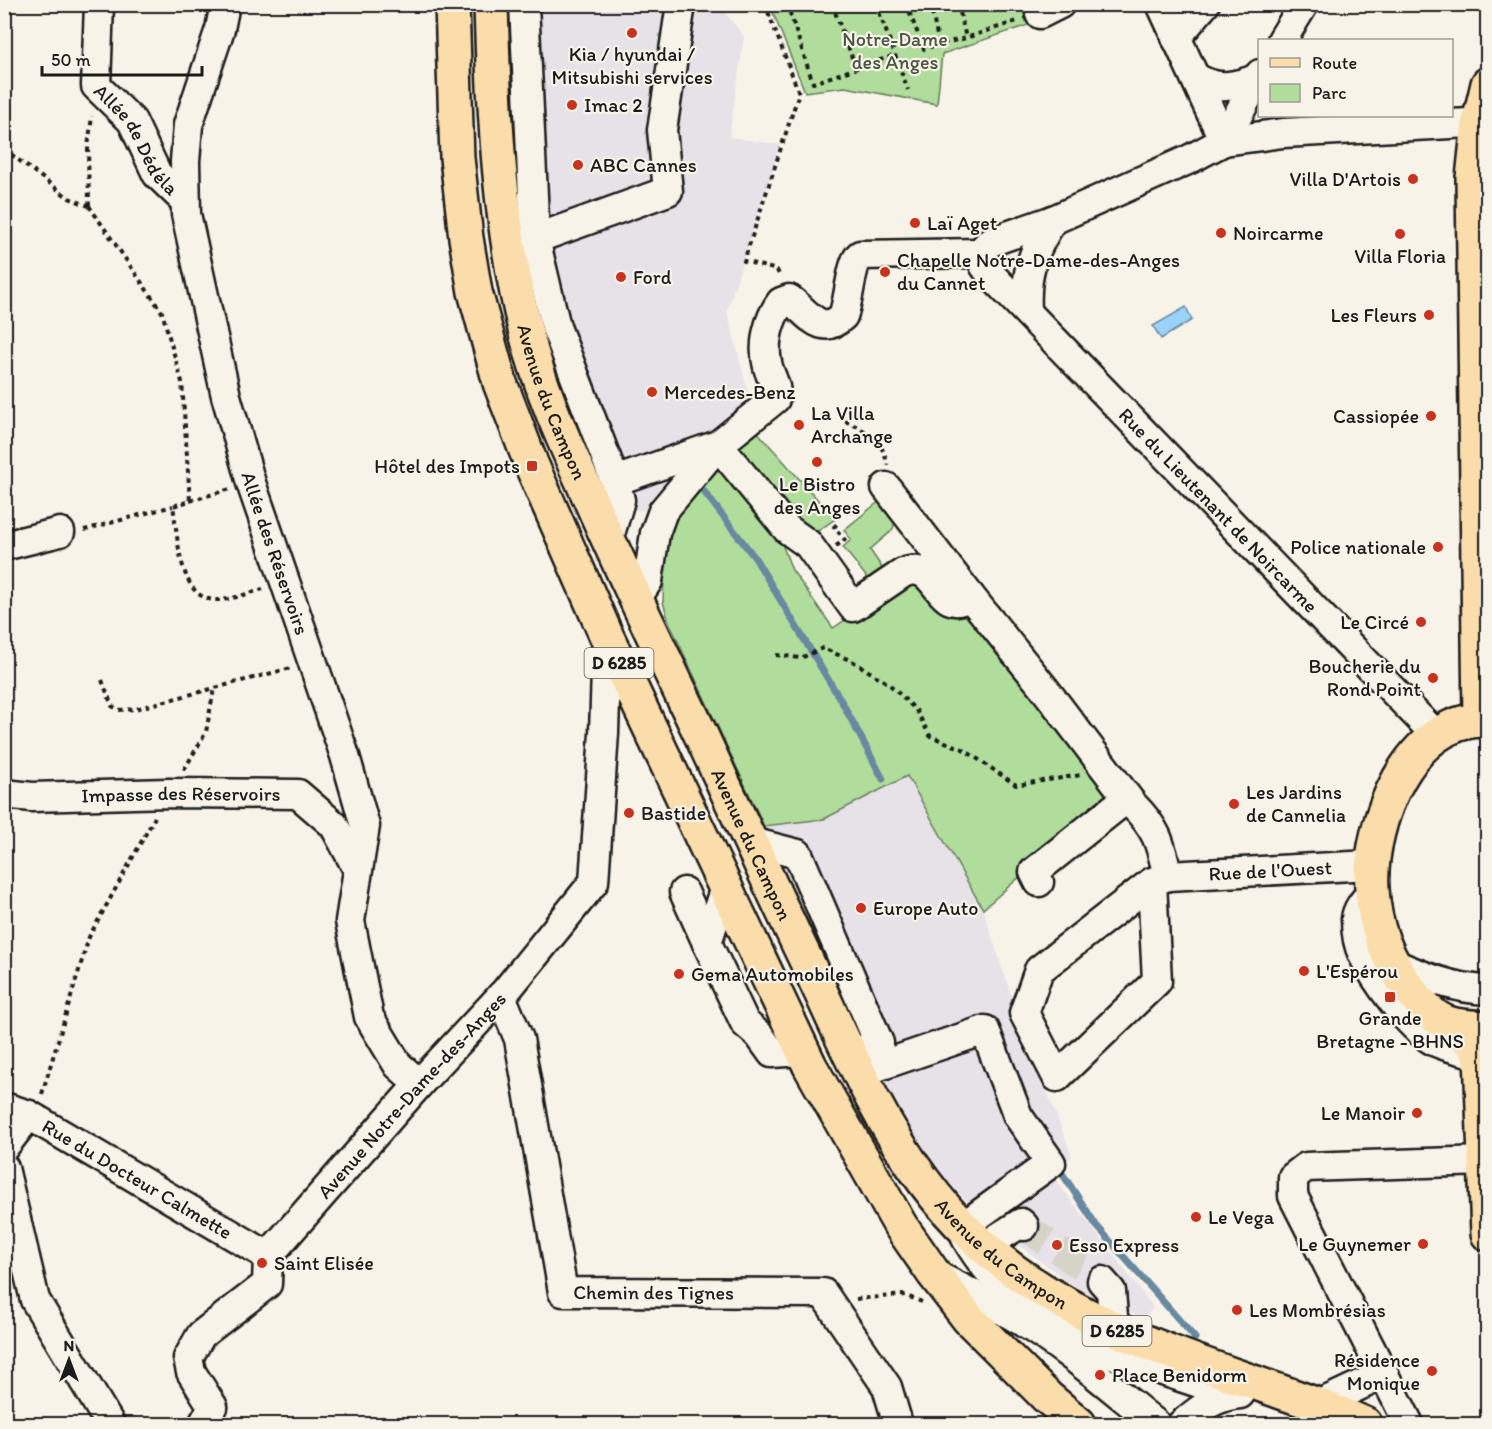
<svg xmlns="http://www.w3.org/2000/svg" width="1492" height="1429" font-family="Itim,sans-serif">
	<style>
		.built { fill: #e7e1e8 }
		.green { fill: #b0dd9b; stroke: #667c5c; stroke-width: 1.5 }
		.water { fill: #9ad2f9; stroke: #6889a1; stroke-width: 1.5 }
		.lines { fill: none; stroke-linecap: round; stroke-linejoin: round }
		.stream { stroke: #6889a1; stroke-width: 7 }
		.minor-tunnel { stroke: #d6d3c9; stroke-width: 28; stroke-dasharray: 28 14; stroke-linecap: butt }
		.minor-casing { stroke: #1c1c1c; stroke-width: 33 }
		.major-casing { stroke: #1c1c1c; stroke-width: 38 }
		.path { stroke: #1c1c1c; stroke-width: 4; stroke-dasharray: 4.5 4.5; stroke-linecap: butt }
		.minor { stroke: #f7f3e8; stroke-width: 28 }
		.major { stroke: #fbddab; stroke-width: 33 }
		.poi-dot { fill: #c8321e; stroke: #f7f3e8; stroke-width: 2 }
		.labels { text-anchor: middle; stroke-width: 4.5; stroke-linejoin: round; paint-order: stroke }
		.shield { fill: #f7f3e8; stroke: #5e5c59; stroke-width: 1.5 }
		.shield-label { font-size: 18px; font-weight: bold; fill: #1c1c1c }
		.park-label { font-size: 20px; fill: #485642; stroke: #f7f3e8 }
		.poi-label { font-size: 20px; fill: #1c1c1c; stroke: #f7f3e8; text-anchor: start }
		.street-label { font-size: 20px; fill: #1c1c1c; stroke: #f7f3e8 }
	</style>
	<rect width="100%" height="100%" fill="#f7f3e8"/>
	<filter id="ink" filterUnits="userSpaceOnUse"><feTurbulence type="fractalNoise" baseFrequency=".0167" numOctaves="2"/><feDisplacementMap in="SourceGraphic" scale="12" xChannelSelector="R" yChannelSelector="G"/><feConvolveMatrix kernelMatrix="1 2 1 2 8 2 1 2 1" color-interpolation-filters="sRGB"/></filter>
	<g filter="url(#ink)">
		<g class="built">
			<path d="M503 5H719L744 36 729 137 780 145 727 311 752 408 656 511 633 510 612 485 519 213Z"/>
			<path d="M907 776 983 909 1018 1017 1072 1156 1051 1174 1153 1307 1145 1319 1092 1296 1070 1283 985 1220 945 1178 904 1120 863 1040 764 826 824 819Z"/>
		</g>
		<g class="green">
			<path d="M770 5H1046L1043 20 942 54 937 104 845 87 805 92Z"/>
			<path d="M753 427 835 519 815 533H809L737 451V443Z"/>
			<path d="M715 461 779 536 792 570 833 628 881 596 908 581 968 611 1112 796 983 909 907 776 824 819 764 826 669 622 663 602 665 544 668 517Z"/>
			<path d="M882 499C904 532 894 526 870 550L885 572 872 584 843 547 851 540 844 530Z"/>
		</g>
		<path class="water" d="M1186 307 1192 320 1161 339 1153 326Z"/>
		<g class="lines">
			<g class="stream">
				<path d="M702 489 755 558 843 704 883 779"/>
				<path d="M1058 1167 1096 1225 1195 1338"/>
			</g>
			<path class="minor-tunnel" d="M1024 1226 1102 1281"/>
			<g class="minor-casing">
				<g id="minor">
					<path id="s1" d="M99 4 96 86 132 121 157 174 184 200"/>
					<path id="s2" d="M225 4 220 29 188 125 185 161 186 214 226 396 251 483 345 756 365 826 350 921 369 1017 398 1065 419 1084"/>
					<path d="M524 4 535 239 532 255"/>
					<path d="M1161 4 1224 141"/>
					<path d="M1040 14 1060 4"/>
					<path d="M1176 38 1205 4"/>
					<path d="M1282 40 1304 4"/>
					<path d="M1195 77C1216 91 1236 87 1258 78"/>
					<path d="M1224 141 1260 74"/>
					<path id="s3" d="M980 253 984 265 992 276 1436 735"/>
					<path d="M980 253 990 242 1053 220 1190 159 1224 141 1283 133 1488 122"/>
					<path d="M1027 311C1025 273 1032 252 1053 220"/>
					<path d="M615 481 718 445 787 529 808 544 853 607 903 573C908 571 913 570 918 571 939 575 941 615 970 596L886 487"/>
					<path d="M608 541 620 500 615 481 556 327 535 239 668 191 662 130 681 4"/>
					<path d="M4 546 60 532"/>
					<path d="M970 596 1044 688 1133 805C1158 830 1160 843 1168 876"/>
					<path d="M636 599 648 581 655 533 663 511 718 445 775 399C778 387 771 378 768 367 762 345 768 320 781 302L789 299C807 311 820 338 843 316 849 302 851 262 860 255L980 253"/>
					<path id="s4" d="M4 794 32 797 168 793 298 794 334 825 357 868"/>
					<path d="M751 842 798 854 879 1043 850 1055"/>
					<path d="M1039 882 1034 872 1127 798"/>
					<path id="s5" d="M1152 882 1157 981 1057 1077 1024 1013 1039 970 1152 882 1168 876 1371 865"/>
					<path d="M725 887 707 943 745 1023 759 1035 772 1053 803 1051"/>
					<path d="M684 892 707 943"/>
					<path d="M1372 892C1365 900 1357 908 1356 919 1356 930 1358 945 1363 955 1375 980 1408 1026 1432 1040 1449 1050 1471 1049 1488 1060"/>
					<path d="M1392 963C1422 976 1454 989 1488 990"/>
					<path id="s6" d="M501 996 519 1039 563 1292 823 1293 887 1387 898 1424"/>
					<path d="M859 1073 985 1030 1018 1116 1051 1163 962 1227"/>
					<path id="s7" d="M4 1107 29 1115 268 1256"/>
					<path d="M4 1147 29 1115"/>
					<path d="M4 1168 35 1300 110 1424"/>
					<path d="M966 1238C988 1277 1030 1318 1071 1338 1092 1348 1115 1355 1136 1362 1169 1373 1201 1384 1233 1394"/>
					<path d="M983 1247 1021 1223 1024 1226"/>
					<path d="M936 1275C962 1289 988 1301 1013 1316 1064 1346 1110 1387 1156 1424"/>
					<path d="M1102 1281 1111 1291 1114 1329"/>
					<path d="M1318 1405 1384 1374"/>
					<path id="s8" d="M203 1424 213 1407 191 1372 188 1358 201 1335 267 1284 268 1256 419 1084 505 992 594 882 604 733 607 637"/>
					<path d="M1182 1424C1200 1409 1215 1396 1240 1394"/>
					<path d="M1409 1424 1293 1196V1177L1306 1167 1485 1161"/>
				</g>
			</g>
			<g class="major-casing">
				<g id="major">
					<path d="M452 4 457 158 466 238 475 292 500 383 532 466 607 637 810 1066 900 1225 934 1274 968 1318 1047 1397 1079 1424"/>
					<path id="s9" d="M491 4C494 114 499 226 526 333 540 388 564 441 587 492 623 574 662 654 701 735 736 811 771 887 807 962 854 1063 899 1174 985 1248 1063 1315 1160 1350 1256 1383 1292 1396 1330 1408 1365 1424"/>
					<path d="M1480 720 1473 178 1479 122 1488 84"/>
					<path d="M1488 720C1409 716 1368 825 1372 889 1374 927 1388 961 1410 990 1420 1003 1434 1020 1451 1024 1463 1027 1476 1027 1488 1028"/>
					<path d="M1450 1024 1473 1043 1481 1056 1488 1234"/>
				</g>
			</g>
			<g class="path">
				<path d="M765 4 799 93 744 261 777 270 780 277"/>
				<path d="M787 4 813 83 895 55"/>
				<path d="M832 4 853 60"/>
				<path d="M876 4 908 90"/>
				<path d="M906 4 924 49 939 44"/>
				<path d="M930 4 939 44 966 38 1017 21"/>
				<path d="M958 4 966 38"/>
				<path d="M959 10 981 4"/>
				<path d="M4 149 69 198 89 206"/>
				<path d="M89 206 162 312 182 382 190 501 173 506C178 534 178 601 217 600 232 600 249 593 263 589"/>
				<path d="M89 206 88 147 92 116"/>
				<path d="M845 421C866 430 885 442 887 465"/>
				<path d="M190 501 230 489"/>
				<path d="M84 530 173 506"/>
				<path d="M836 546 845 540 834 527 838 523"/>
				<path d="M776 655 801 658 823 648 854 662 889 684 916 710 930 736 963 749 1016 785 1081 775"/>
				<path d="M102 680 112 706 119 710 135 709 291 668"/>
				<path d="M184 770 206 732 214 689"/>
				<path d="M42 1094 89 937 155 817"/>
				<path d="M856 1299 904 1295 922 1302"/>
			</g>
			<use href="#minor" class="minor"/>
			<use href="#major" class="major"/>
		</g>
	</g>
	<g class="poi-dot">
		<circle cx="632" cy="33" r="6"/>
		<circle cx="572" cy="105" r="6"/>
		<circle cx="578" cy="165" r="6"/>
		<circle cx="1413" cy="179" r="6"/>
		<circle cx="915" cy="223" r="6"/>
		<circle cx="1221" cy="233" r="6"/>
		<circle cx="1400" cy="234" r="6"/>
		<circle cx="885" cy="272" r="6"/>
		<circle cx="621" cy="277" r="6"/>
		<circle cx="1429" cy="315" r="6"/>
		<circle cx="652" cy="392" r="6"/>
		<circle cx="1431" cy="416" r="6"/>
		<circle cx="799" cy="425" r="6"/>
		<circle cx="817" cy="462" r="6"/>
		<rect x="526" y="460" width="12" height="12" rx="3"/>
		<circle cx="1438" cy="547" r="6"/>
		<circle cx="1421" cy="622" r="6"/>
		<circle cx="1433" cy="678" r="6"/>
		<circle cx="1234" cy="804" r="6"/>
		<circle cx="629" cy="813" r="6"/>
		<circle cx="861" cy="908" r="6"/>
		<circle cx="1304" cy="971" r="6"/>
		<circle cx="679" cy="974" r="6"/>
		<rect x="1384" y="991" width="12" height="12" rx="3"/>
		<circle cx="1417" cy="1113" r="6"/>
		<circle cx="1196" cy="1217" r="6"/>
		<circle cx="1423" cy="1244" r="6"/>
		<circle cx="1057" cy="1245" r="6"/>
		<circle cx="262" cy="1263" r="6"/>
		<circle cx="1237" cy="1310" r="6"/>
		<circle cx="1432" cy="1371" r="6"/>
		<circle cx="1100" cy="1375" r="6"/>
	</g>
	<g class="labels">
		<g class="shield">
			<rect x="584.5" y="648" width="69" height="30" rx="4.5"/>
			<rect x="1082.5" y="1316" width="69" height="30" rx="4.5"/>
		</g>
		<g class="shield-label">
			<text x="619" y="669">D 6285</text>
			<text x="1117" y="1337">D 6285</text>
		</g>
		<g class="park-label">
			<text x="895" y="46">Notre-Dame<tspan x="895" dy="23">des Anges</tspan></text>
		</g>
		<g class="poi-label">
			<text x="632" y="61" text-anchor="middle">Kia / hyundai /<tspan x="632" dy="23">Mitsubishi services</tspan></text>
			<text x="584" y="112">Imac 2</text>
			<text x="590" y="172">ABC Cannes</text>
			<text x="1401" y="186" text-anchor="end">Villa D'Artois</text>
			<text x="927" y="230">Laï Aget</text>
			<text x="1233" y="240">Noircarme</text>
			<text x="1400" y="263" text-anchor="middle">Villa Floria</text>
			<text x="897" y="267">Chapelle Notre-Dame-des-Anges<tspan x="897" dy="23">du Cannet</tspan></text>
			<text x="633" y="284">Ford</text>
			<text x="1417" y="322" text-anchor="end">Les Fleurs</text>
			<text x="664" y="399">Mercedes-Benz</text>
			<text x="811" y="420">La Villa<tspan x="811" dy="23">Archange</tspan></text>
			<text x="1419" y="423" text-anchor="end">Cassiopée</text>
			<text x="520" y="473" text-anchor="end">Hôtel des Impots</text>
			<text x="817" y="491" text-anchor="middle">Le Bistro<tspan x="817" dy="23">des Anges</tspan></text>
			<text x="1426" y="554" text-anchor="end">Police nationale</text>
			<text x="1409" y="629" text-anchor="end">Le Circé</text>
			<text x="1421" y="673" text-anchor="end">Boucherie du<tspan x="1421" dy="23">Rond Point</tspan></text>
			<text x="1246" y="799">Les Jardins<tspan x="1246" dy="23">de Cannelia</tspan></text>
			<text x="641" y="820">Bastide</text>
			<text x="873" y="915">Europe Auto</text>
			<text x="1316" y="978">L'Espérou</text>
			<text x="691" y="981">Gema Automobiles</text>
			<text x="1390" y="1025" text-anchor="middle">Grande<tspan x="1390" dy="23">Bretagne - BHNS</tspan></text>
			<text x="1405" y="1120" text-anchor="end">Le Manoir</text>
			<text x="1208" y="1224">Le Vega</text>
			<text x="1411" y="1251" text-anchor="end">Le Guynemer</text>
			<text x="1069" y="1252">Esso Express</text>
			<text x="274" y="1270">Saint Elisée</text>
			<text x="1249" y="1317">Les Mombrésias</text>
			<text x="1420" y="1367" text-anchor="end">Résidence<tspan x="1420" dy="23">Monique</tspan></text>
			<text x="1112" y="1382">Place Benidorm</text>
		</g>
		<g class="street-label">
			<text dy="7" stroke="none"><textPath href="#s1" startOffset="150">Allée de Dédéla</textPath></text>
			<text dy="7" stroke="none"><textPath href="#s9" startOffset="405">Avenue du Campon</textPath></text>
			<text dy="7" stroke="none"><textPath href="#s3" startOffset="352">Rue du Lieutenant de Noircarme</textPath></text>
			<text dy="7" stroke="none"><textPath href="#s2" startOffset="567">Allée des Réservoirs</textPath></text>
			<text dy="7" stroke="none"><textPath href="#s4" startOffset="177">Impasse des Réservoirs</textPath></text>
			<text dy="7" stroke="none"><textPath href="#s9" startOffset="891">Avenue du Campon</textPath></text>
			<text dy="7" stroke="none"><textPath href="#s5" startOffset="618">Rue de l'Ouest</textPath></text>
			<text dy="7" stroke="none"><textPath href="#s8" startOffset="429">Avenue Notre-Dame-des-Anges</textPath></text>
			<text dy="7" stroke="none"><textPath href="#s7" startOffset="152">Rue du Docteur Calmette</textPath></text>
			<text dy="7" stroke="none"><textPath href="#s9" startOffset="1377">Avenue du Campon</textPath></text>
			<text dy="7" stroke="none"><textPath href="#s6" startOffset="394">Chemin des Tignes</textPath></text>
		</g>
	</g>
	<rect width="1492" height="1429" fill="none" stroke="#f7f3e8" stroke-width="24"/>
	<rect x="12" y="12" width="1468" height="1405" fill="none" stroke="#1c1c1c" stroke-width="2" filter="url(#ink)"/>
	<rect x="1258" y="39" width="195" height="78" fill="#f7f3e8" stroke="#9f9d96" stroke-width="1.5"/>
	<rect x="1270" y="58" width="30" height="9" fill="#fbddab" stroke="#9f9d96" stroke-width="1.5"/>
	<text x="1312" y="69" font-size="18" fill="#1c1c1c">Route</text>
	<rect x="1270" y="84" width="30" height="18" fill="#b0dd9b" stroke="#9f9d96" stroke-width="1.5"/>
	<text x="1312" y="99" font-size="18" fill="#1c1c1c">Parc</text>
	<g transform="translate(69 1360)" stroke="#f7f3e8" stroke-width="4.5" paint-order="stroke">
	<path d="M0-4.5L10 22L0 15L-10 22Z" fill="#1c1c1c"/>
	<text y="-9" font-size="16" font-weight="bold" text-anchor="middle" fill="#1c1c1c">N</text>
	</g>
	<path d="M42 66v9h160v-9" fill="none" stroke="#1c1c1c" stroke-width="3"/>
	<text x="51" y="66" font-size="18" fill="#1c1c1c" stroke="#f7f3e8" stroke-width="4.5" paint-order="stroke">50 m</text>
</svg>
